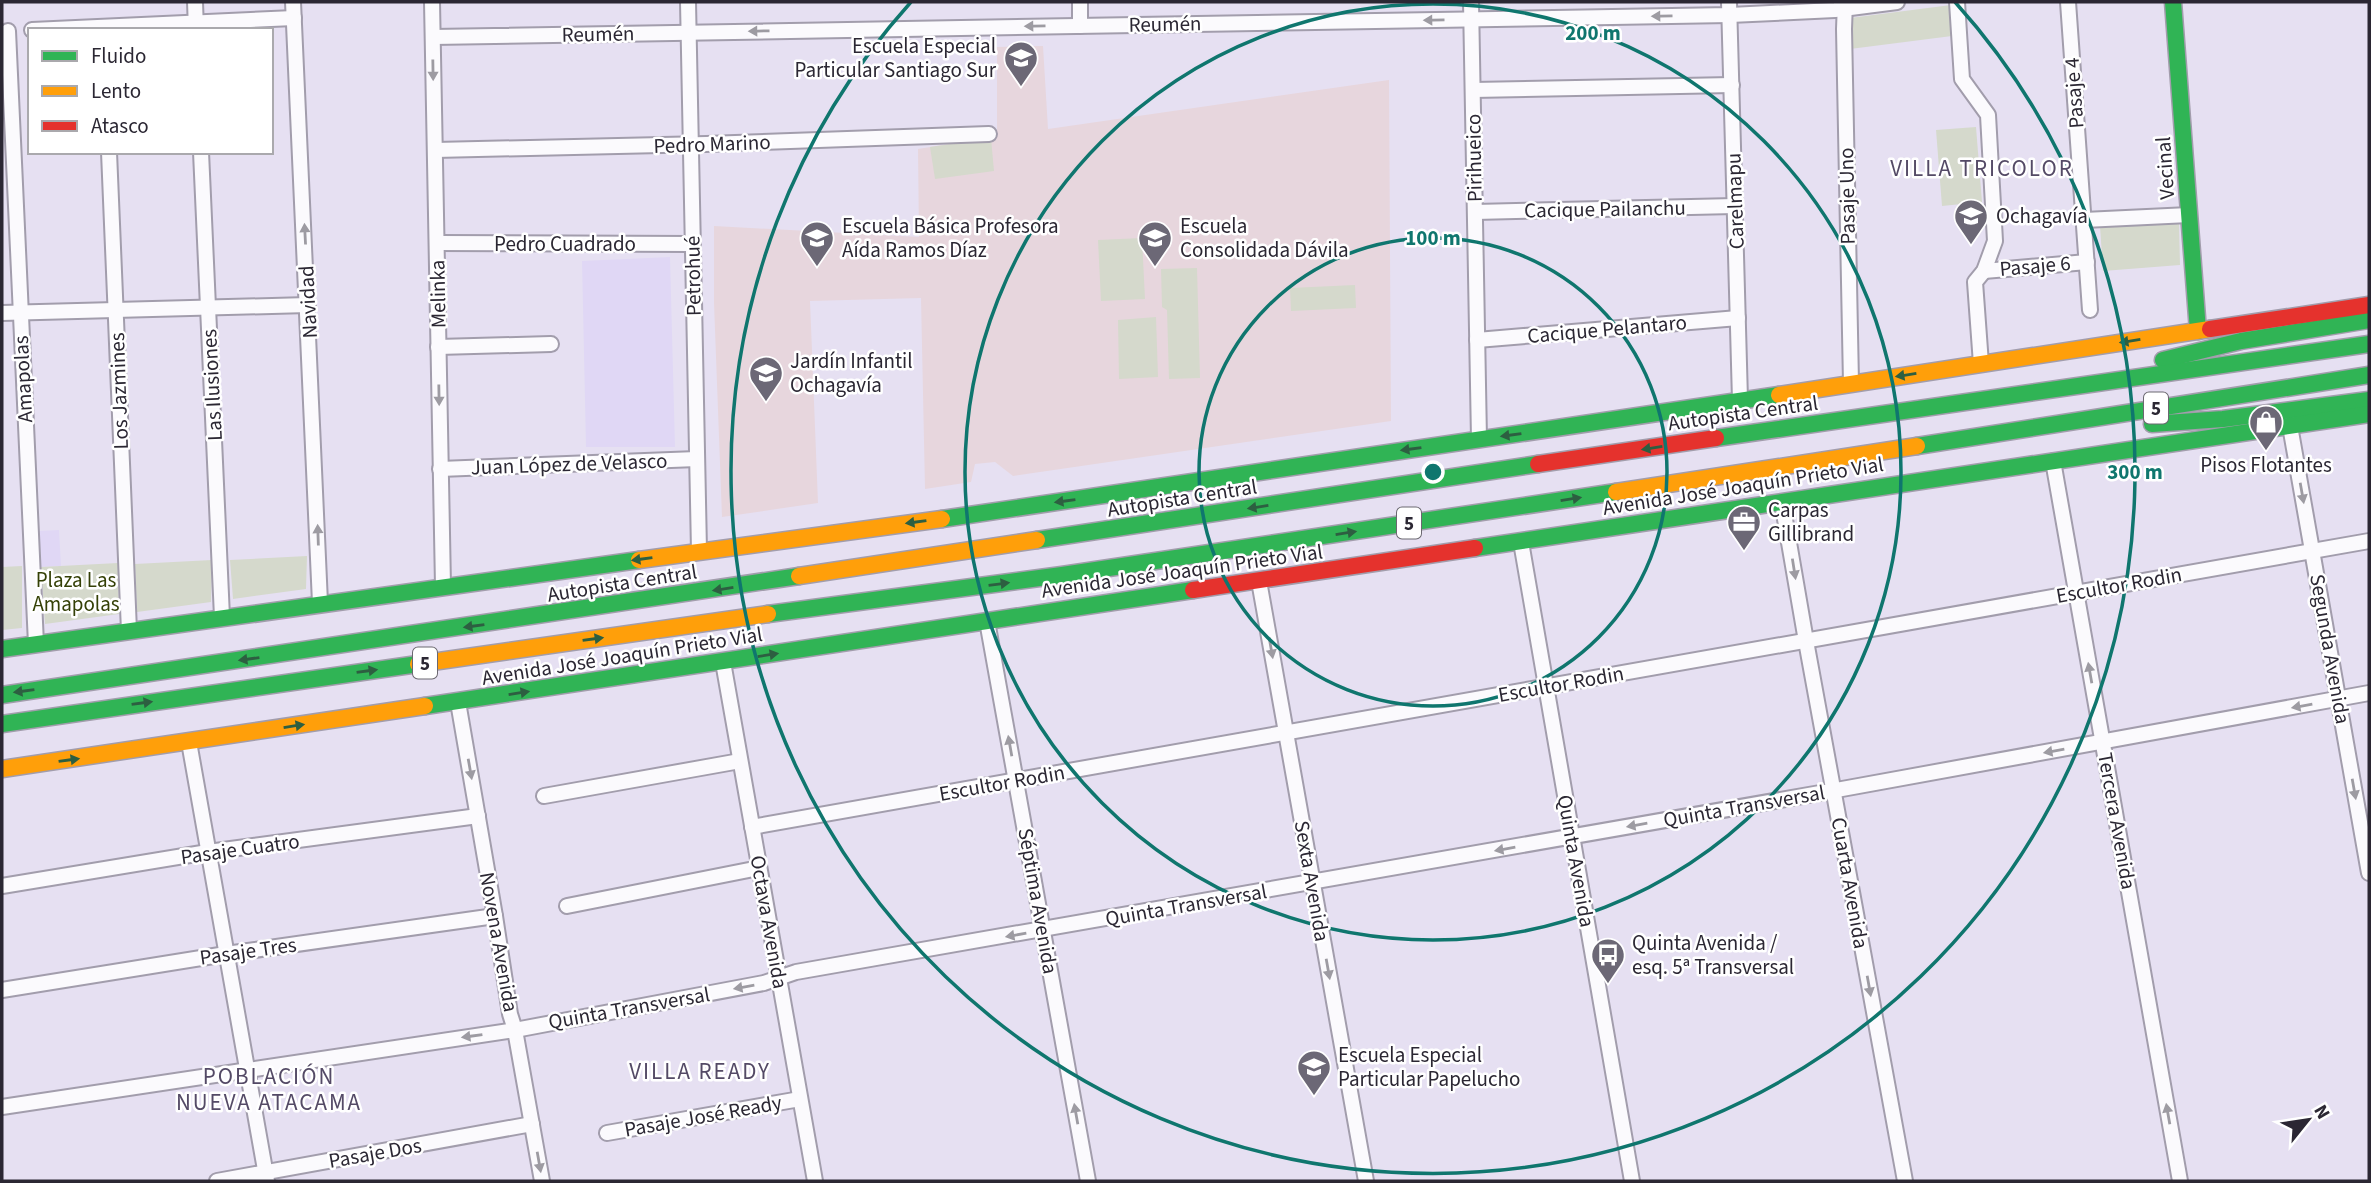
<svg xmlns="http://www.w3.org/2000/svg" width="2371" height="1183" font-family="'Source Sans 3',sans-serif">
	<style>
		.built { fill: #e0d7f5 }
		.education { fill: #e7d6dd }
		.green { fill: #d5d9cc }
		.lines { fill: none; stroke-linecap: round; stroke-linejoin: round }
		.street-casing { stroke: #a29dac; stroke-width: 18 }
		.fast-casing { stroke: #a29dac; stroke-width: 19 }
		.slow-casing { stroke: #a29dac; stroke-width: 19 }
		.jam-casing { stroke: #a29dac; stroke-width: 19 }
		.street { stroke: #fbfafd; stroke-width: 14 }
		.fast { stroke: #30b455; stroke-width: 16 }
		.slow { stroke: #ff9f0a; stroke-width: 16 }
		.jam { stroke: #e5322d; stroke-width: 16 }
		.oneway { fill: #9d9ba2 }
		.oneway2 { fill: #2d5f41 }
		.ring { fill: none; stroke: #0f766e; stroke-width: 3.5 }
		.labels { text-anchor: middle; stroke-width: 5; stroke-linejoin: round; paint-order: stroke }
		.shield { fill: #fff; stroke: #6b6870; stroke-width: 2 }
		.shield-label { font-size: 19px; font-weight: bold; fill: #2b2733 }
		.street-label { font-size: 21px; fill: #2b2733; stroke: #fff }
		.poi-label { font-size: 21px; fill: #2b2733; stroke: #fff; text-anchor: start }
		.park-label { font-size: 21px; fill: #344006; stroke: #fff }
		.neighbourhood-label { font-size: 23px; letter-spacing: 2px; fill: #544a66; stroke: #fff }
		.centre { fill: #0f766e; stroke: #fff; stroke-width: 3.5 }
		.ring-label { font-size: 21px; text-anchor: middle; font-weight: bold; fill: #0f766e; stroke: #fff; stroke-width: 5; stroke-linejoin: round; paint-order: stroke }
	</style>
	<rect width="100%" height="100%" fill="#e6e0f2"/>
	<g class="built">
		<path d="M670 257 675 447H586L582 261Z"/>
		<path d="M59 530 61 566 41 567 39 531Z"/>
	</g>
	<path class="education" d="M1043 46 1048 129 1389 80 1391 421 1013 476 995 462 975 464 971 482 925 489 921 298 810 301 818 503 722 517 714 303V226L919 237 918 149 997 136V47Z"/>
	<g class="green">
		<path d="M1951 5 1952 36 1850 49V18Z"/>
		<path d="M1976 127 1982 202 1942 206 1936 130Z"/>
		<path d="M991 138 994 171 935 179 930 147Z"/>
		<path d="M2179 222 2180 265 2103 271 2100 226Z"/>
		<path d="M1142 238 1145 299 1101 301 1098 240Z"/>
		<path d="M1197 268 1200 378 1169 379 1167 310 1162 307 1161 269Z"/>
		<path d="M1355 285 1356 308 1291 311 1290 288Z"/>
		<path d="M1156 317 1158 377 1119 379 1118 320Z"/>
		<path d="M307 556 306 589 233 599 230 560Z"/>
		<path d="M212 560 211 602 137 612 135 564Z"/>
		<path d="M118 563 119 614 45 624 41 567Z"/>
		<path d="M22 566V628L2 630V567Z"/>
	</g>
	<g class="lines">
		<g class="street-casing">
			<g id="street">
				<path d="M195 2 196 30"/>
				<path d="M293 2 320 603"/>
				<path d="M432 2 443 586"/>
				<path d="M688 2 699 551"/>
				<path d="M1080 2V26"/>
				<path d="M1471 2 1479 439"/>
				<path d="M1729 2 1740 400"/>
				<path d="M1845 2 1844 29 1851 383"/>
				<path d="M1957 2 1962 79 1988 115 1995 241 1984 271 1975 282 1981 364"/>
				<path d="M2068 2 2090 310"/>
				<path d="M32 30 294 18"/>
				<path d="M8 31 36 644"/>
				<path d="M433 37 1730 15 1835 10 1897 2"/>
				<path d="M1473 90 1732 85"/>
				<path d="M435 150 706 144 989 134"/>
				<path d="M109 152 129 631"/>
				<path d="M201 152 222 617"/>
				<path d="M1475 212 1735 206"/>
				<path d="M2084 220 2189 215"/>
				<path d="M437 243 692 244"/>
				<path d="M1984 271 2087 262"/>
				<path d="M2 313 308 305"/>
				<path d="M1477 340 1738 318"/>
				<path d="M438 347 551 344"/>
				<path d="M2290 426 2369 873"/>
				<path d="M2053 461 2180 1181"/>
				<path d="M440 469 697 459"/>
				<path d="M1782 502 1806 641 1905 1181"/>
				<path d="M1521 542 1632 1181"/>
				<path d="M1259 581 1366 1181"/>
				<path d="M987 621 1088 1181"/>
				<path d="M723 662 815 1181"/>
				<path d="M458 702 495 916 510 1014 515 1030 542 1181"/>
				<path d="M189 742 267 1181"/>
				<path d="M544 796 740 761"/>
				<path d="M752 827 2369 541"/>
				<path d="M2 886 208 852 478 816"/>
				<path d="M567 906 759 868"/>
				<path d="M2 990 226 954 495 916"/>
				<path d="M2 1107 515 1030 764 983 796 972 1820 793 2369 693"/>
				<path d="M607 1133 800 1099"/>
				<path d="M217 1181 532 1124"/>
			</g>
		</g>
		<g class="fast-casing">
			<g id="fast">
				<path d="M2173 2 2198 331"/>
				<path d="M2163 360 2241 341 2369 320"/>
				<path d="M2152 424 2223 419 2369 400"/>
				<path d="M1716 438 2369 344"/>
				<path d="M1917 446 2369 375"/>
				<path d="M942 519 1779 395"/>
				<path d="M1037 540 1538 464"/>
				<path d="M1475 548 2369 414"/>
				<path d="M768 614 1062 575 1616 492"/>
				<path d="M2 649 639 560"/>
				<path d="M2 695 799 576"/>
				<path d="M425 706 1193 590"/>
				<path d="M2 724 418 664"/>
			</g>
		</g>
		<g class="slow-casing">
			<g id="slow">
				<path d="M1779 395 2210 329"/>
				<path d="M1616 492 1917 446"/>
				<path d="M639 560 942 519"/>
				<path d="M799 576 1037 540"/>
				<path d="M418 664 768 614"/>
				<path d="M2 769 425 706"/>
			</g>
		</g>
		<g class="jam-casing">
			<g id="jam">
				<path d="M2210 329 2369 305"/>
				<path d="M1538 464 1716 438"/>
				<path d="M1193 590 1475 548"/>
			</g>
		</g>
		<use href="#street" class="street"/>
		<use href="#fast" class="fast"/>
		<use href="#slow" class="slow"/>
		<use href="#jam" class="jam"/>
	</g>
	<defs><path id="oneway-solid" d="M-6-.8H1V-3.2L6.5 0L1 3.2V.8H-6Z" transform="scale(1.75)"/></defs>
	<g class="oneway">
		<use href="#oneway-solid" transform="translate(1662 16) rotate(179)"/>
		<use href="#oneway-solid" transform="translate(1434 20) rotate(179)"/>
		<use href="#oneway-solid" transform="translate(1035 26) rotate(179)"/>
		<use href="#oneway-solid" transform="translate(759 31) rotate(179)"/>
		<use href="#oneway-solid" transform="translate(433 70) rotate(89)"/>
		<use href="#oneway-solid" transform="translate(305 234) rotate(-93)"/>
		<use href="#oneway-solid" transform="translate(439 395) rotate(89)"/>
		<use href="#oneway-solid" transform="translate(2302 493) rotate(80)"/>
		<use href="#oneway-solid" transform="translate(318 535) rotate(-92)"/>
		<use href="#oneway-solid" transform="translate(1794 569) rotate(81)"/>
		<use href="#oneway-solid" transform="translate(1271 648) rotate(80)"/>
		<use href="#oneway-solid" transform="translate(2090 673) rotate(-100)"/>
		<use href="#oneway-solid" transform="translate(2302 706) rotate(170)"/>
		<use href="#oneway-solid" transform="translate(1010 746) rotate(-100)"/>
		<use href="#oneway-solid" transform="translate(2054 751) rotate(170)"/>
		<use href="#oneway-solid" transform="translate(470 769) rotate(80)"/>
		<use href="#oneway-solid" transform="translate(2354 789) rotate(80)"/>
		<use href="#oneway-solid" transform="translate(1637 825) rotate(170)"/>
		<use href="#oneway-solid" transform="translate(1505 849) rotate(170)"/>
		<use href="#oneway-solid" transform="translate(1016 935) rotate(170)"/>
		<use href="#oneway-solid" transform="translate(1328 969) rotate(80)"/>
		<use href="#oneway-solid" transform="translate(1869 986) rotate(80)"/>
		<use href="#oneway-solid" transform="translate(744 987) rotate(170)"/>
		<use href="#oneway-solid" transform="translate(472 1036) rotate(172)"/>
		<use href="#oneway-solid" transform="translate(1076 1114) rotate(-100)"/>
		<use href="#oneway-solid" transform="translate(2168 1114) rotate(-100)"/>
		<use href="#oneway-solid" transform="translate(539 1162) rotate(80)"/>
	</g>
	<g class="oneway2">
		<use href="#oneway-solid" transform="translate(2130 341) rotate(171)"/>
		<use href="#oneway-solid" transform="translate(1906 375) rotate(171)"/>
		<use href="#oneway-solid" transform="translate(1511 435) rotate(172)"/>
		<use href="#oneway-solid" transform="translate(1652 448) rotate(171)"/>
		<use href="#oneway-solid" transform="translate(1411 449) rotate(172)"/>
		<use href="#oneway-solid" transform="translate(1571 499) rotate(-9)"/>
		<use href="#oneway-solid" transform="translate(1065 501) rotate(172)"/>
		<use href="#oneway-solid" transform="translate(1258 507) rotate(171)"/>
		<use href="#oneway-solid" transform="translate(916 522) rotate(172)"/>
		<use href="#oneway-solid" transform="translate(1346 533) rotate(-9)"/>
		<use href="#oneway-solid" transform="translate(642 559) rotate(172)"/>
		<use href="#oneway-solid" transform="translate(999 584) rotate(-7)"/>
		<use href="#oneway-solid" transform="translate(723 589) rotate(171)"/>
		<use href="#oneway-solid" transform="translate(474 626) rotate(172)"/>
		<use href="#oneway-solid" transform="translate(593 639) rotate(-8)"/>
		<use href="#oneway-solid" transform="translate(768 655) rotate(-9)"/>
		<use href="#oneway-solid" transform="translate(249 659) rotate(172)"/>
		<use href="#oneway-solid" transform="translate(367 671) rotate(-8)"/>
		<use href="#oneway-solid" transform="translate(24 691) rotate(172)"/>
		<use href="#oneway-solid" transform="translate(519 693) rotate(-9)"/>
		<use href="#oneway-solid" transform="translate(142 703) rotate(-8)"/>
		<use href="#oneway-solid" transform="translate(294 726) rotate(-9)"/>
		<use href="#oneway-solid" transform="translate(69 760) rotate(-8)"/>
	</g>
	<g class="ring">
		<circle cx="1433" cy="472" r="234"/>
		<circle cx="1433" cy="472" r="468"/>
		<path d="M1955 2A702 702 0 1 1 911 2"/>
	</g>
	<defs>
		<g id="school-pin" transform="scale(1.75)"><path d="M0 17L-7.5 6A9.5 9.5 0 1 1 7.5 6Z" fill="#6c6876" stroke="#fff"/><path d="M0-5L7-2L0 1L-7-2ZM-4 1L0 2.5L4 1V4Q0 6-4 4Z" fill="#fff"/></g>
		<g id="shop-pin" transform="scale(1.75)"><path d="M0 17L-7.5 6A9.5 9.5 0 1 1 7.5 6Z" fill="#6c6876" stroke="#fff"/><path d="M-5-2.5h2.3a2.7 3.5 0 0 1 5.4 0H5L5.5 6h-11ZM-1.5-2.5h3a1.5 2.3 0 0 0-3 0Z" fill="#fff"/></g>
		<g id="office-pin" transform="scale(1.75)"><path d="M0 17L-7.5 6A9.5 9.5 0 1 1 7.5 6Z" fill="#6c6876" stroke="#fff"/><path d="M-6-3h4V-5.5h4V-3h4V5H-6ZM-1-4.5V-3h2v-1.5ZM-6 0V1H6V0Z" fill="#fff"/></g>
		<g id="bus-pin" transform="scale(1.75)"><path d="M0 17L-7.5 6A9.5 9.5 0 1 1 7.5 6Z" fill="#6c6876" stroke="#fff"/><path d="M-5-6H5V4H4V6H2V4H-2V6H-4V4H-5ZM-3.5-4V0h7V-4ZM-3.5 1.2v1.5H-2V1.2ZM2 1.2v1.5H3.5V1.2Z" fill="#fff"/></g>
	</defs>
	<g fill-rule="evenodd">
		<use href="#school-pin" x="1021" y="58"/>
		<use href="#school-pin" x="1971" y="216"/>
		<use href="#school-pin" x="817" y="238"/>
		<use href="#school-pin" x="1155" y="238"/>
		<use href="#school-pin" x="766" y="373"/>
		<use href="#shop-pin" x="2266" y="422"/>
		<use href="#office-pin" x="1744" y="522"/>
		<use href="#bus-pin" x="1608" y="955"/>
		<use href="#school-pin" x="1314" y="1067"/>
	</g>
	<g class="labels">
		<g class="shield">
			<rect x="2144" y="392.5" width="24" height="31" rx="5"/>
			<rect x="1397" y="507.5" width="24" height="31" rx="5"/>
			<rect x="413" y="647.5" width="24" height="31" rx="5"/>
		</g>
		<g class="shield-label">
			<text x="2156" y="415">5</text>
			<text x="1409" y="530">5</text>
			<text x="425" y="670">5</text>
		</g>
		<g class="street-label">
			<text transform="translate(1165 24) rotate(-1)" y="7">Reumén</text>
			<text transform="translate(598 34) rotate(-1)" y="7">Reumén</text>
			<text transform="translate(2074 93) rotate(-94)" y="7">Pasaje 4</text>
			<text transform="translate(712 144) rotate(-2)" y="7">Pedro Marino</text>
			<text transform="translate(1474 158) rotate(-91)" y="7">Pirihueico</text>
			<text transform="translate(2165 168) rotate(-94)" y="7">Vecinal</text>
			<text transform="translate(1847 196) rotate(-91)" y="7">Pasaje Uno</text>
			<text transform="translate(1735 201) rotate(-92)" y="7">Carelmapu</text>
			<text transform="translate(1605 209) rotate(-1)" y="7">Cacique Pailanchu</text>
			<text x="565" y="251">Pedro Cuadrado</text>
			<text transform="translate(2035 266) rotate(-5)" y="7">Pasaje 6</text>
			<text transform="translate(693 276) rotate(-91)" y="7">Petrohué</text>
			<text transform="translate(438 294) rotate(-91)" y="7">Melinka</text>
			<text transform="translate(308 302) rotate(-93)" y="7">Navidad</text>
			<text transform="translate(1607 329) rotate(-5)" y="7">Cacique Pelantaro</text>
			<text transform="translate(23 379) rotate(-93)" y="7">Amapolas</text>
			<text transform="translate(212 385) rotate(-93)" y="7">Las Ilusiones</text>
			<text transform="translate(119 391) rotate(-92)" y="7">Los Jazmines</text>
			<text transform="translate(1743 413) rotate(-8)" y="7">Autopista Central</text>
			<text transform="translate(569 464) rotate(-2)" y="7">Juan López de Velasco</text>
			<text transform="translate(1743 486) rotate(-9)" y="7">Avenida José Joaquín Prieto Vial</text>
			<text transform="translate(1182 498) rotate(-9)" y="7">Autopista Central</text>
			<text transform="translate(1182 571) rotate(-8)" y="7">Avenida José Joaquín Prieto Vial</text>
			<text transform="translate(622 583) rotate(-9)" y="7">Autopista Central</text>
			<text transform="translate(2119 585) rotate(-10)" y="7">Escultor Rodin</text>
			<text transform="translate(2330 649) rotate(80)" y="7">Segunda Avenida</text>
			<text transform="translate(622 656) rotate(-9)" y="7">Avenida José Joaquín Prieto Vial</text>
			<text transform="translate(1561 684) rotate(-10)" y="7">Escultor Rodin</text>
			<text transform="translate(1002 783) rotate(-10)" y="7">Escultor Rodin</text>
			<text transform="translate(1744 806) rotate(-10)" y="7">Quinta Transversal</text>
			<text transform="translate(2117 821) rotate(80)" y="7">Tercera Avenida</text>
			<text transform="translate(240 849) rotate(-8)" y="7">Pasaje Cuatro</text>
			<text transform="translate(1576 861) rotate(80)" y="7">Quinta Avenida</text>
			<text transform="translate(1312 881) rotate(80)" y="7">Sexta Avenida</text>
			<text transform="translate(1850 883) rotate(80)" y="7">Cuarta Avenida</text>
			<text transform="translate(1038 901) rotate(80)" y="7">Séptima Avenida</text>
			<text transform="translate(1186 905) rotate(-10)" y="7">Quinta Transversal</text>
			<text transform="translate(769 922) rotate(80)" y="7">Octava Avenida</text>
			<text transform="translate(499 942) rotate(80)" y="7">Novena Avenida</text>
			<text transform="translate(248 951) rotate(-8)" y="7">Pasaje Tres</text>
			<text transform="translate(629 1008) rotate(-10)" y="7">Quinta Transversal</text>
			<text transform="translate(703 1116) rotate(-10)" y="7">Pasaje José Ready</text>
			<text transform="translate(375 1153) rotate(-10)" y="7">Pasaje Dos</text>
		</g>
		<g class="poi-label">
			<text x="996" y="53" text-anchor="end">Escuela Especial<tspan x="996" dy="24">Particular Santiago Sur</tspan></text>
			<text x="1996" y="223">Ochagavía</text>
			<text x="842" y="233">Escuela Básica Profesora<tspan x="842" dy="24">Aída Ramos Díaz</tspan></text>
			<text x="1180" y="233">Escuela<tspan x="1180" dy="24">Consolidada Dávila</tspan></text>
			<text x="790" y="368">Jardín Infantil<tspan x="790" dy="24">Ochagavía</tspan></text>
			<text x="2266" y="472" text-anchor="middle">Pisos Flotantes</text>
			<text x="1768" y="517">Carpas<tspan x="1768" dy="24">Gillibrand</tspan></text>
			<text x="1632" y="950">Quinta Avenida /<tspan x="1632" dy="24">esq. 5ª Transversal</tspan></text>
			<text x="1338" y="1062">Escuela Especial<tspan x="1338" dy="24">Particular Papelucho</tspan></text>
		</g>
		<g class="park-label">
			<text x="76" y="587">Plaza Las<tspan x="76" dy="24">Amapolas</tspan></text>
		</g>
		<g class="neighbourhood-label">
			<text x="1982" y="176">VILLA TRICOLOR</text>
			<text x="700" y="1079">VILLA READY</text>
			<text x="269" y="1084">POBLACIÓN<tspan x="269" dy="26">NUEVA ATACAMA</tspan></text>
		</g>
	</g>
	<circle cx="1433" cy="472" r="10" class="centre"/>
	<g class="ring-label">
		<text x="1593" y="40">200 m</text>
		<text x="1433" y="245">100 m</text>
		<text x="2135" y="479">300 m</text>
	</g>
	<rect width="2371" height="1183" fill="none" stroke="#2b2733" stroke-width="7"/>
	<rect x="28" y="28" width="245" height="126" fill="#ffffff" stroke="#aaa9ad" stroke-width="2"/>
	<rect x="42" y="51" width="35" height="10" fill="#30b455" stroke="#aaa9ad" stroke-width="2"/>
	<text x="91" y="63" font-size="21" fill="#2b2733">Fluido</text>
	<rect x="42" y="86" width="35" height="10" fill="#ff9f0a" stroke="#aaa9ad" stroke-width="2"/>
	<text x="91" y="98" font-size="21" fill="#2b2733">Lento</text>
	<rect x="42" y="121" width="35" height="10" fill="#e5322d" stroke="#aaa9ad" stroke-width="2"/>
	<text x="91" y="133" font-size="21" fill="#2b2733">Atasco</text>
	<g transform="translate(2308 1120) rotate(60)" stroke="#ffffff" stroke-width="5" paint-order="stroke">
	<path d="M0-5L12 26L0 18L-12 26Z" fill="#2b2733"/>
	<text y="-10" font-size="19" font-weight="bold" text-anchor="middle" fill="#2b2733">N</text>
	</g>
</svg>
